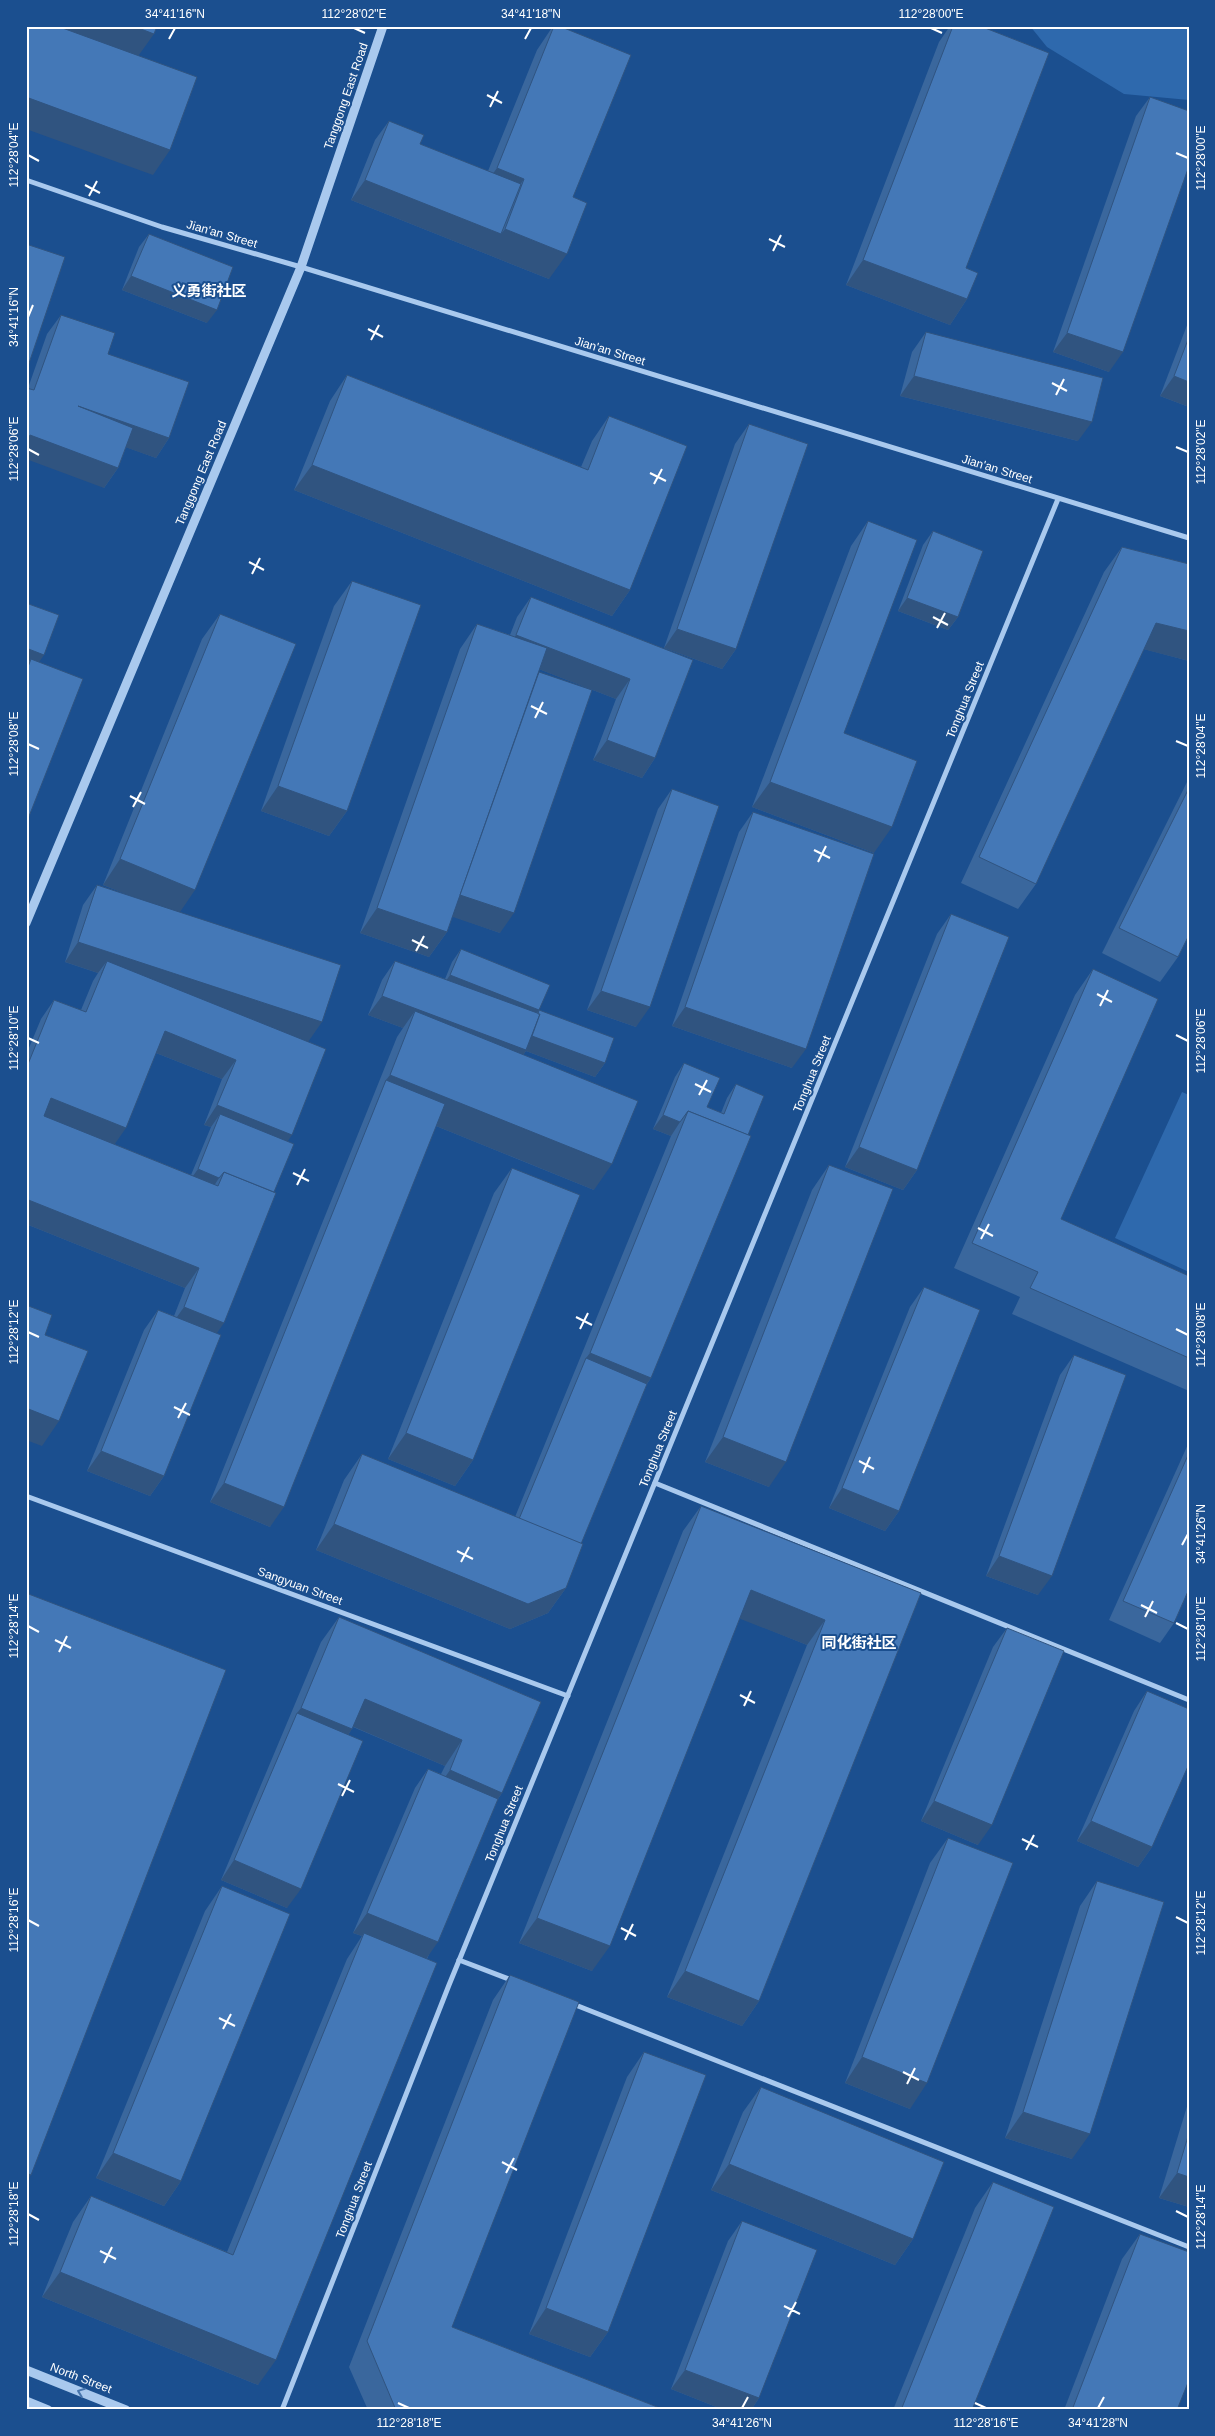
<svg xmlns="http://www.w3.org/2000/svg" width="1215" height="2436" font-family="Helvetica,'Noto Sans SC',sans-serif">
	<style>
		.green { fill: #2e69ad }
		.lines { fill: none; stroke-linecap: round; stroke-linejoin: round }
		.minor { stroke: #a9c9ee; stroke-width: 5 }
		.tertiary { stroke: #a9c9ee; stroke-width: 9 }
		.wall { fill: #3a679d; fill-rule: evenodd }
		.shaded-wall { fill: #305480 }
		.building { fill: #4478b7; stroke: #305480 }
		.oneway { stroke: #4674ac }
		.ticks { fill: none; stroke: #fff; stroke-width: 2 }
		.labels { text-anchor: middle; stroke-width: 4; stroke-linejoin: round; paint-order: stroke }
		.street-label { font-size: 12px; fill: #fff; stroke: #1b4f8f }
		.quarter-label { font-size: 15px; font-weight: bold; fill: #fff; stroke: #1b4f8f }
		.neatline { fill: none; stroke: #fff; stroke-width: 2 }
		.ticks-label { font-size: 12px; text-anchor: middle; fill: #fff }
	</style>
	<rect width="100%" height="100%" fill="#1b4f8f"/>
	<g class="green">
		<path d="M1030 26H1189V100L1124 94 1047 47Z"/>
		<path d="M1182 1092 1189 1095V1272L1115 1238Z"/>
	</g>
	<g class="lines">
		<g class="minor">
			<path d="M26 180 162 227 301 267 1189 538"/>
			<path d="M655 1483 1189 1700"/>
			<path d="M26 1496 568 1696"/>
			<path d="M459 1960 514 1981"/>
			<path d="M573 2004 1189 2247"/>
			<path d="M282 2410 449 1985 1058 499"/>
		</g>
		<g class="tertiary">
			<path d="M26 923 301 267 383 26"/>
			<path d="M26 2370 126 2410"/>
			<path d="M26 2401 48 2410"/>
		</g>
	</g>
	<g class="wall">
		<path d="M553 26H559L573 197 549 279 351 200 375 140 389 121 420 144 488 171 537 50Z"/>
		<path d="M950 26H980L966 268 967 299 950 325 846 285 939 42Z"/>
		<path d="M1150 97 1109 372 1053 352 1136 116Z"/>
		<path d="M149 234 207 323 122 290 139 247Z"/>
		<path d="M61 315 108 354 169 438 156 458 126 447 118 468 104 488 28 388 47 334Z"/>
		<path d="M1189 320V407L1160 396Z"/>
		<path d="M926 332 1078 441 900 396 912 352Z"/>
		<path d="M347 375 581 467 592 441 609 416 630 590 612 616 294 490 330 401Z"/>
		<path d="M749 424 736 649 722 669 664 648 735 444Z"/>
		<path d="M868 521 844 733 874 853 752 807 851 546Z"/>
		<path d="M933 531 958 617 948 630 898 611 923 545Z"/>
		<path d="M1122 547 1189 564V661L1144 649 1036 884 1018 909 961 883 1104 572Z"/>
		<path d="M352 581 347 811 329 836 261 811 334 606Z"/>
		<path d="M531 597 693 660 655 758 642 778 593 760 616 699 539 669 500 933 452 916 447 932 429 957 360 933 460 649 477 624 510 635 517 617Z"/>
		<path d="M26 603 39 662 26 824Z"/>
		<path d="M220 614 180 912 308 1042 301 1039 287 1141 164 1476 150 1496 87 1471 144 1330 158 1310 174 1316 185 1288 26 1224V1055L41 1019 54 1000 81 1010 93 981 98 973 65 962 83 905 97 885 134 897 103 885 202 639ZM156 1053 222 1079 204 1125 211 1127 191 1175 114 1144Z"/>
		<path d="M1189 778V935L1178 957 1160 982 1102 953Z"/>
		<path d="M672 789 636 1027 587 1010 658 809Z"/>
		<path d="M753 812 792 1068 672 1026 739 832Z"/>
		<path d="M951 914 917 1170 903 1190 845 1167 937 934Z"/>
		<path d="M461 949 605 1063 595 1077 526 1051 523 1055 594 1190 436 1126 270 1527 210 1502 397 1037 403 1028 368 1015 382 980 395 961 445 979 452 962Z"/>
		<path d="M1093 969 1061 1219 1189 1276V1391L1012 1314 1020 1297 954 1268 1075 995Z"/>
		<path d="M684 1063 707 1107 721 1113 727 1098 736 1084 748 1135 651 1378 647 1384 581 1544 566 1588 548 1613 510 1629 316 1550 344 1480 362 1454 515 1517 671 1136 653 1129 675 1077Z"/>
		<path d="M829 1165 769 1487 705 1462 812 1190Z"/>
		<path d="M512 1168 473 1460 455 1486 388 1459 494 1193Z"/>
		<path d="M924 1287 899 1511 885 1531 829 1508 910 1307Z"/>
		<path d="M1074 1355 1038 1595 986 1576 1060 1375Z"/>
		<path d="M1189 1442V1589L1174 1623 1160 1643 1109 1620Z"/>
		<path d="M701 1506 921 1593 759 2001 742 2026 667 1997 807 1645 740 1618 592 1971 519 1943 683 1531Z"/>
		<path d="M339 1617 541 1702 502 1793 498 1799 427 1959 258 2385 42 2297 73 2222 91 2196 227 2252 347 1959 362 1936 353 1933 415 1788 428 1769 441 1774 445 1766 353 1727 348 1735 287 1908 221 1880 321 1642Z"/>
		<path d="M1007 1628 978 1845 921 1821 993 1647Z"/>
		<path d="M1147 1691 1152 1847 1138 1867 1077 1841 1134 1711Z"/>
		<path d="M948 1838 910 2109 845 2083 930 1863Z"/>
		<path d="M1097 1881 1072 2159 1005 2138 1080 1906Z"/>
		<path d="M222 1886 181 2181 164 2206 96 2178 205 1911Z"/>
		<path d="M510 1975 452 2327 665 2410H368L349 2367 493 2000Z"/>
		<path d="M644 2052 608 2332 590 2357 529 2334 627 2077Z"/>
		<path d="M761 2087 913 2239 895 2265 711 2190 743 2112Z"/>
		<path d="M1189 2100V2207L1159 2198Z"/>
		<path d="M993 2182 972 2410H893L975 2208Z"/>
		<path d="M742 2221 759 2398 751 2410H724L671 2389 728 2241Z"/>
		<path d="M1140 2234 1177 2410H1064L1122 2259Z"/>
	</g>
	<g class="shaded-wall">
		<path d="M67 26H133L154 34 136 59 63 31Z"/>
		<path d="M26 97 170 150 153 175 26 129Z"/>
		<path d="M497 168 524 179 507 204 479 193Z"/>
		<path d="M365 180 501 234 505 229 567 254 549 279 351 200Z"/>
		<path d="M863 260 967 299 950 325 846 285Z"/>
		<path d="M131 276 217 310 207 323 122 290Z"/>
		<path d="M1067 333 1123 352 1109 372 1053 352Z"/>
		<path d="M914 376 1092 422 1078 441 900 396Z"/>
		<path d="M1174 376 1189 382V407L1160 396Z"/>
		<path d="M78 406 169 438 156 458 65 426Z"/>
		<path d="M30 435 118 468 104 488 26 459V440Z"/>
		<path d="M312 465 630 590 612 616 294 490Z"/>
		<path d="M907 598 958 617 948 630 898 611Z"/>
		<path d="M1156 623 1189 631V661L1139 648Z"/>
		<path d="M677 629 736 649 722 669 664 648Z"/>
		<path d="M516 635 630 679 616 699 502 655Z"/>
		<path d="M26 648 44 655 31 674V659L26 666Z"/>
		<path d="M607 740 655 758 642 778 593 760Z"/>
		<path d="M770 782 892 827 874 853 752 807Z"/>
		<path d="M278 786 347 811 329 836 261 811Z"/>
		<path d="M120 859 195 890 178 915 103 885Z"/>
		<path d="M458 894 514 913 500 933 444 914Z"/>
		<path d="M377 908 447 932 429 957 360 933Z"/>
		<path d="M78 942 322 1022 308 1042 101 974 107 961 98 973 65 962Z"/>
		<path d="M450 975 539 1010 530 1024 441 988Z"/>
		<path d="M601 991 650 1007 636 1027 587 1010Z"/>
		<path d="M382 996 530 1035 605 1063 595 1077 526 1051 512 1070 415 1011 403 1028 368 1015Z"/>
		<path d="M685 1007 806 1049 792 1068 672 1026Z"/>
		<path d="M165 1031 236 1060 222 1079 151 1051Z"/>
		<path d="M390 1075 612 1164 594 1190 377 1102 386 1080Z"/>
		<path d="M51 1098 126 1128 112 1148 37 1118Z"/>
		<path d="M217 1105 292 1135 278 1155 220 1114 211 1127 204 1125Z"/>
		<path d="M663 1115 680 1122 671 1136 653 1129Z"/>
		<path d="M859 1147 917 1170 903 1190 845 1167Z"/>
		<path d="M198 1169 219 1178 210 1192 188 1183Z"/>
		<path d="M26 1199 199 1268 185 1288 26 1224Z"/>
		<path d="M184 1307 224 1323 210 1343 170 1327Z"/>
		<path d="M590 1353 651 1378 633 1403 586 1358Z"/>
		<path d="M26 1408 59 1421 42 1446 26 1440Z"/>
		<path d="M406 1433 473 1460 455 1486 388 1459Z"/>
		<path d="M723 1437 786 1462 769 1487 705 1462Z"/>
		<path d="M101 1451 164 1476 150 1496 87 1471Z"/>
		<path d="M224 1483 284 1507 270 1527 210 1502Z"/>
		<path d="M842 1488 899 1511 885 1531 829 1508Z"/>
		<path d="M334 1524 566 1588 548 1613 510 1629 316 1550Z"/>
		<path d="M999 1556 1052 1576 1038 1595 986 1576Z"/>
		<path d="M751 1590 825 1620 807 1645 733 1616Z"/>
		<path d="M365 1699 462 1740 445 1766 347 1724Z"/>
		<path d="M301 1708 352 1729 335 1755 297 1713Z"/>
		<path d="M450 1770 502 1793 485 1818 432 1796Z"/>
		<path d="M934 1801 992 1825 978 1845 921 1821Z"/>
		<path d="M1091 1821 1152 1847 1138 1867 1077 1841Z"/>
		<path d="M234 1860 301 1889 287 1908 221 1880Z"/>
		<path d="M367 1913 438 1942 424 1962 364 1933 362 1936 353 1933Z"/>
		<path d="M537 1918 610 1946 592 1971 519 1943Z"/>
		<path d="M685 1971 759 2001 742 2026 667 1997Z"/>
		<path d="M862 2057 927 2083 910 2109 845 2083Z"/>
		<path d="M1023 2112 1090 2134 1072 2159 1005 2138Z"/>
		<path d="M113 2153 181 2181 164 2206 96 2178Z"/>
		<path d="M729 2164 913 2239 895 2265 711 2190Z"/>
		<path d="M26 2173 31 2175 26 2182Z"/>
		<path d="M1177 2173 1189 2177V2207L1159 2198Z"/>
		<path d="M60 2272 276 2360 258 2385 42 2297Z"/>
		<path d="M546 2308 608 2332 590 2357 529 2334Z"/>
		<path d="M685 2370 759 2398 751 2410H724L671 2389Z"/>
	</g>
	<g class="building">
		<path d="M26 26H57L197 77 170 150 26 97Z"/>
		<path d="M133 26H157L154 34Z"/>
		<path d="M554 26H559L631 55 573 197 587 203 567 254 505 229 524 179 497 168Z"/>
		<path d="M953 26H980L1049 53 966 268 978 273 967 299 863 260Z"/>
		<path d="M1150 97 1189 111V166L1123 352 1067 333Z"/>
		<path d="M389 121 424 135 420 144 521 184 501 234 365 180Z"/>
		<path d="M149 234 233 267 217 310 131 276Z"/>
		<path d="M26 244 65 257 26 372Z"/>
		<path d="M61 315 115 333 108 354 189 382 169 438 78 406 133 428 118 468 30 435 26 445V388L34 390Z"/>
		<path d="M926 332 1103 378 1092 422 914 376Z"/>
		<path d="M1189 337V382L1174 376Z"/>
		<path d="M347 375 588 470 609 416 687 446 630 590 312 465Z"/>
		<path d="M749 424 808 444 736 649 677 629Z"/>
		<path d="M868 521 917 540 844 733 917 761 892 827 770 782Z"/>
		<path d="M933 531 983 551 958 617 907 598Z"/>
		<path d="M1122 547 1189 564V631L1156 623 1036 884 979 857Z"/>
		<path d="M352 581 421 605 347 811 278 786Z"/>
		<path d="M531 597 693 660 655 758 607 740 630 679 516 635Z"/>
		<path d="M26 603 59 615 44 655 26 648Z"/>
		<path d="M220 614 296 644 195 890 120 859Z"/>
		<path d="M477 624 547 648 447 932 377 908Z"/>
		<path d="M31 659 83 679 26 824V672Z"/>
		<path d="M539 672 592 690 514 913 460 895Z"/>
		<path d="M1189 788V935L1178 957 1119 928Z"/>
		<path d="M672 789 719 806 650 1007 601 991Z"/>
		<path d="M753 812 874 854 806 1049 685 1007Z"/>
		<path d="M97 885 341 965 322 1022 78 942Z"/>
		<path d="M951 914 1009 937 917 1170 859 1147Z"/>
		<path d="M461 949 550 985 539 1010 450 975Z"/>
		<path d="M107 961 326 1049 292 1135 217 1105 236 1060 165 1031 126 1128 51 1098 44 1116 218 1186 224 1172 276 1193 224 1323 184 1307 199 1268 26 1199V1069L54 1000 86 1012Z"/>
		<path d="M395 961 540 1014 526 1050 382 996Z"/>
		<path d="M1093 969 1158 999 1061 1219 1189 1276V1358L1030 1288 1038 1272 972 1243Z"/>
		<path d="M539 1010 614 1038 605 1063 532 1036 540 1014H538Z"/>
		<path d="M415 1011 638 1101 612 1164 390 1075Z"/>
		<path d="M684 1063 720 1078 707 1107 724 1114 736 1084 764 1096 748 1135 688 1111 680 1122 663 1115Z"/>
		<path d="M386 1080 445 1104 284 1507 224 1483Z"/>
		<path d="M688 1111 751 1136 651 1378 590 1353Z"/>
		<path d="M220 1114 294 1144 274 1192 224 1172 219 1178 198 1169Z"/>
		<path d="M829 1165 893 1189 786 1462 723 1437Z"/>
		<path d="M512 1168 580 1195 473 1460 406 1433Z"/>
		<path d="M924 1287 980 1310 899 1511 842 1488Z"/>
		<path d="M26 1305 52 1315 45 1335 88 1351 59 1421 26 1408Z"/>
		<path d="M158 1310 221 1335 164 1476 101 1451Z"/>
		<path d="M1074 1355 1126 1375 1052 1576 999 1556Z"/>
		<path d="M586 1358 647 1384 581 1544 519 1519Z"/>
		<path d="M1189 1453V1589L1174 1623 1123 1601Z"/>
		<path d="M362 1454 583 1544 566 1588 528 1604 334 1524Z"/>
		<path d="M701 1506 921 1593 759 2001 685 1971 825 1620 751 1590 610 1946 537 1918Z"/>
		<path d="M26 1593 226 1670 31 2175 26 2173Z"/>
		<path d="M339 1617 541 1702 502 1793 450 1770 462 1740 365 1699 352 1729 301 1708Z"/>
		<path d="M1007 1628 1064 1651 992 1825 934 1801Z"/>
		<path d="M1147 1691 1189 1709V1764L1152 1847 1091 1821Z"/>
		<path d="M297 1713 363 1741 301 1889 234 1860Z"/>
		<path d="M428 1769 498 1799 438 1942 367 1913Z"/>
		<path d="M948 1838 1013 1863 927 2083 862 2057Z"/>
		<path d="M1097 1881 1164 1902 1090 2134 1023 2112Z"/>
		<path d="M222 1886 290 1914 181 2181 113 2153Z"/>
		<path d="M364 1933 437 1963 276 2360 60 2272 91 2196 233 2255Z"/>
		<path d="M510 1975 579 2002 452 2327 665 2410H396L367 2341Z"/>
		<path d="M644 2052 706 2075 608 2332 546 2308Z"/>
		<path d="M761 2087 944 2162 913 2239 729 2164Z"/>
		<path d="M1189 2133V2177L1177 2173Z"/>
		<path d="M993 2182 1054 2207 972 2410H901Z"/>
		<path d="M742 2221 817 2250 759 2398 685 2370Z"/>
		<path d="M1140 2234 1189 2252V2380L1177 2410H1072Z"/>
	</g>
	<defs><path id="oneway-chevron" d="M-2-3.5L2.5 0L-2 3.5" fill="none" stroke-width="1.6" stroke-linecap="round" stroke-linejoin="round" transform="scale(1.25)"/></defs>
	<use class="oneway" href="#oneway-chevron" transform="translate(81 2392) rotate(-159)"/>
	<path class="ticks" d="M354 28 365 33M931 28 942 33M169 39 175 28M525 39 531 28M487 95 502 103M490 107 498 91M1176 153 1188 158M28 155 39 161M85 185 100 193M89 196 97 181M769 239 785 247M773 251 781 235M28 317 33 305M368 329 383 337M371 340 379 325M1052 383 1067 391M1056 395 1064 379M1176 447 1188 452M28 449 39 455M650 473 666 481M654 484 662 469M249 562 264 570M252 574 260 558M933 617 948 625M937 628 945 613M531 706 547 714M535 718 543 702M1176 741 1188 746M28 744 39 749M130 796 145 804M133 807 141 792M814 850 830 858M818 862 826 846M412 940 428 948M416 951 424 936M1097 994 1112 1002M1100 1006 1108 990M1176 1035 1188 1041M28 1038 39 1043M695 1084 711 1092M699 1095 707 1080M293 1173 309 1181M297 1185 305 1169M978 1228 993 1236M981 1239 989 1224M576 1317 592 1325M580 1329 588 1313M1176 1329 1188 1335M28 1332 39 1337M174 1407 190 1415M178 1418 186 1403M859 1461 874 1469M863 1473 870 1457M1182 1545 1188 1534M457 1551 473 1559M461 1562 469 1547M1141 1605 1157 1613M1145 1617 1153 1601M1176 1623 1188 1629M28 1626 39 1632M55 1640 71 1648M59 1652 67 1636M740 1695 755 1703M744 1706 751 1691M338 1784 354 1792M342 1796 350 1780M1022 1839 1038 1847M1026 1850 1034 1835M1176 1917 1188 1923M28 1920 39 1926M621 1928 636 1936M625 1940 633 1924M219 2018 235 2026M223 2029 231 2014M903 2072 919 2080M907 2084 915 2068M502 2162 517 2170M506 2173 514 2158M1176 2211 1188 2217M28 2214 39 2220M100 2251 116 2259M104 2263 112 2247M784 2306 800 2314M788 2317 796 2302M398 2403 409 2408M975 2403 986 2408M742 2408 748 2397M1098 2408 1104 2397"/>
	<g class="labels">
		<g class="street-label">
			<text transform="translate(346 96) rotate(-71)" y="4">Tanggong East Road</text>
			<text transform="translate(222 234) rotate(16)" y="4">Jian'an Street</text>
			<text transform="translate(610 351) rotate(17)" y="4">Jian'an Street</text>
			<text transform="translate(997 469) rotate(17)" y="4">Jian'an Street</text>
			<text transform="translate(201 473) rotate(-67)" y="4">Tanggong East Road</text>
			<text transform="translate(965 700) rotate(-68)" y="4">Tonghua Street</text>
			<text transform="translate(812 1074) rotate(-68)" y="4">Tonghua Street</text>
			<text transform="translate(658 1449) rotate(-68)" y="4">Tonghua Street</text>
			<text transform="translate(300 1586) rotate(20)" y="4">Sangyuan Street</text>
			<text transform="translate(504 1824) rotate(-68)" y="4">Tonghua Street</text>
			<text transform="translate(354 2200) rotate(-69)" y="4">Tonghua Street</text>
			<text transform="translate(81 2378) rotate(21)" y="4">North Street</text>
		</g>
		<g class="quarter-label">
			<text x="209" y="296">义勇街社区</text>
			<text x="859" y="1648">同化街社区</text>
		</g>
	</g>
	<rect width="1215" height="2436" fill="none" stroke="#1b4f8f" stroke-width="55"/>
	<rect x="28" y="28" width="1160" height="2380" class="neatline"/>
	<g class="ticks-label">
		<text x="175" y="18">34°41'16"N</text>
		<text x="354" y="18">112°28'02"E</text>
		<text x="531" y="18">34°41'18"N</text>
		<text x="931" y="18">112°28'00"E</text>
		<text transform="translate(14 155) rotate(-90)" y="4">112°28'04"E</text>
		<text transform="translate(1201 158) rotate(-90)" y="4">112°28'00"E</text>
		<text transform="translate(14 317) rotate(-90)" y="4">34°41'16"N</text>
		<text transform="translate(14 449) rotate(-90)" y="4">112°28'06"E</text>
		<text transform="translate(1201 452) rotate(-90)" y="4">112°28'02"E</text>
		<text transform="translate(14 744) rotate(-90)" y="4">112°28'08"E</text>
		<text transform="translate(1201 746) rotate(-90)" y="4">112°28'04"E</text>
		<text transform="translate(14 1038) rotate(-90)" y="4">112°28'10"E</text>
		<text transform="translate(1201 1041) rotate(-90)" y="4">112°28'06"E</text>
		<text transform="translate(14 1332) rotate(-90)" y="4">112°28'12"E</text>
		<text transform="translate(1201 1335) rotate(-90)" y="4">112°28'08"E</text>
		<text transform="translate(1201 1534) rotate(-90)" y="4">34°41'26"N</text>
		<text transform="translate(14 1626) rotate(-90)" y="4">112°28'14"E</text>
		<text transform="translate(1201 1629) rotate(-90)" y="4">112°28'10"E</text>
		<text transform="translate(14 1920) rotate(-90)" y="4">112°28'16"E</text>
		<text transform="translate(1201 1923) rotate(-90)" y="4">112°28'12"E</text>
		<text transform="translate(14 2214) rotate(-90)" y="4">112°28'18"E</text>
		<text transform="translate(1201 2217) rotate(-90)" y="4">112°28'14"E</text>
		<text x="409" y="2427">112°28'18"E</text>
		<text x="742" y="2427">34°41'26"N</text>
		<text x="986" y="2427">112°28'16"E</text>
		<text x="1098" y="2427">34°41'28"N</text>
	</g>
</svg>
